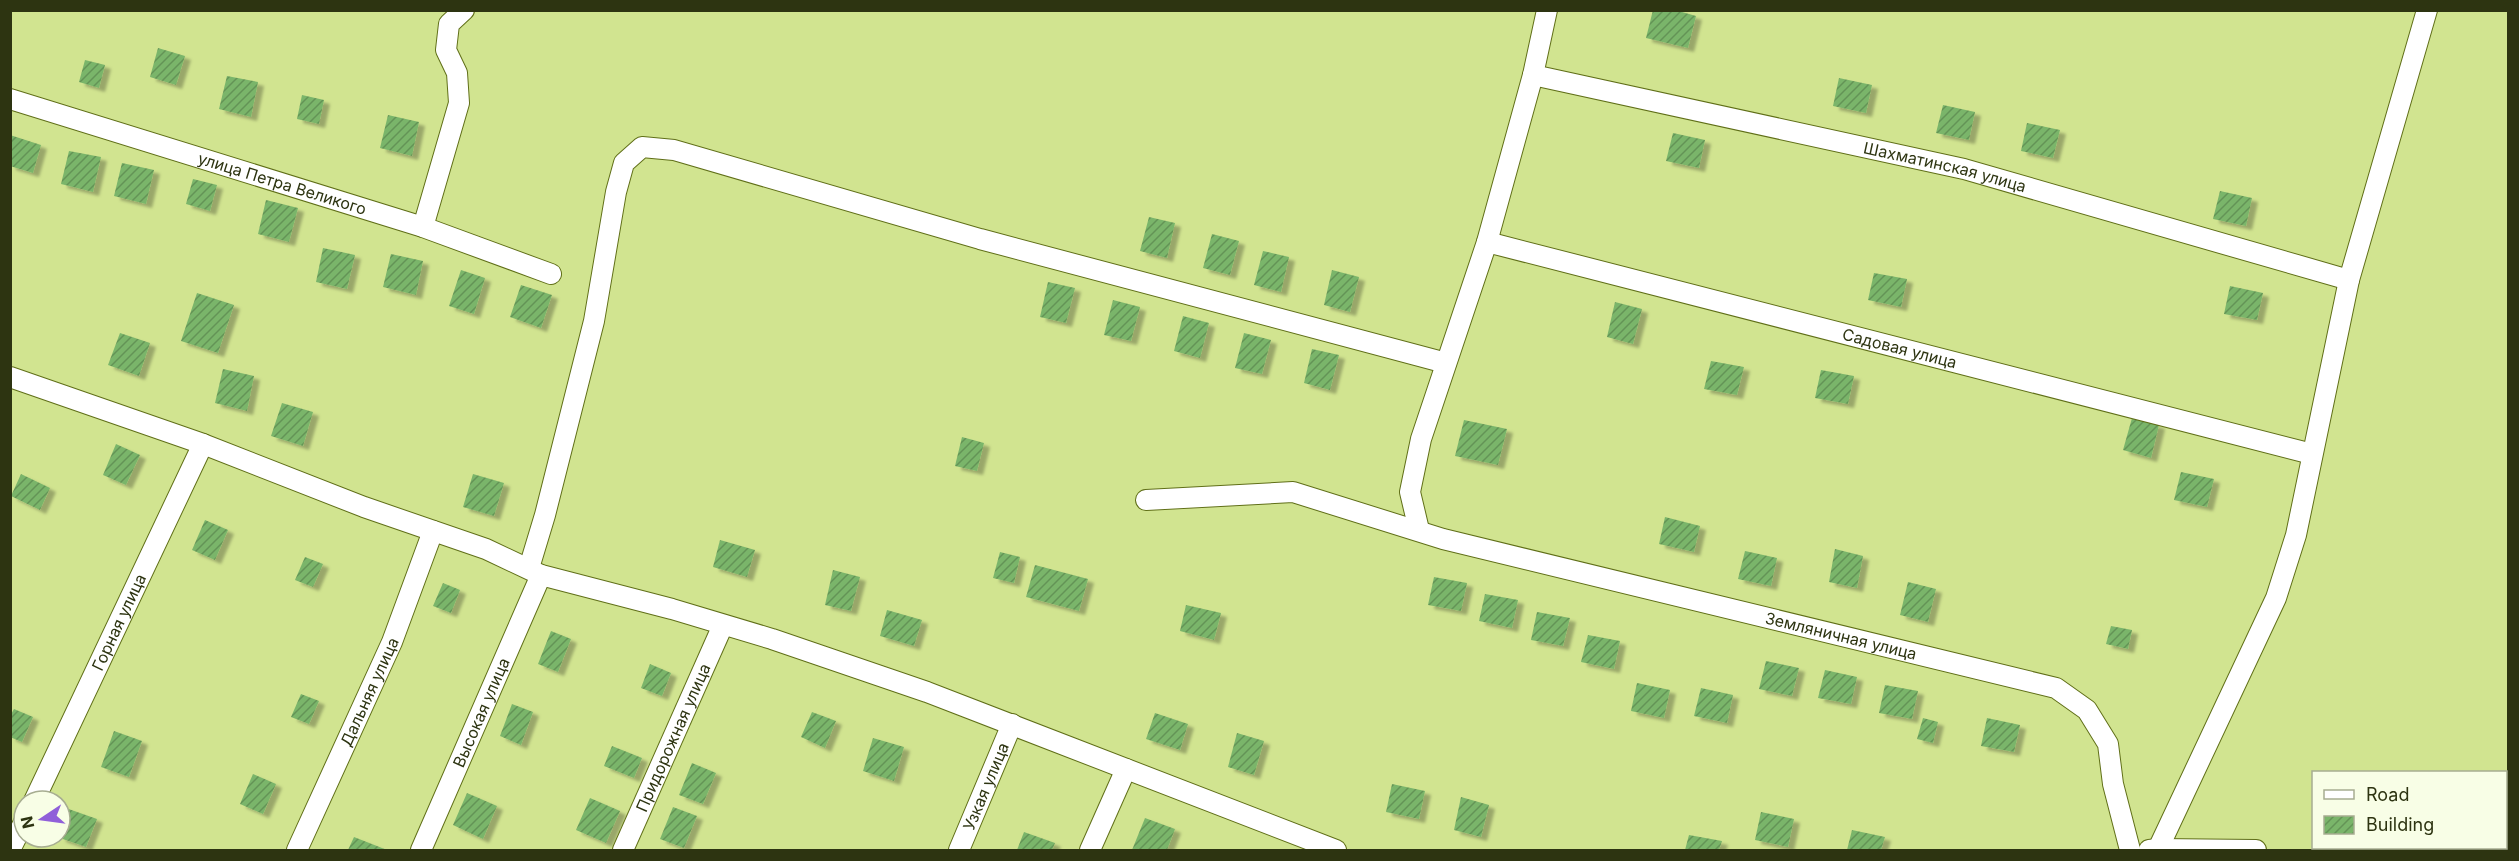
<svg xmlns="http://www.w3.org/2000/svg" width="2519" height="861" font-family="Inter,sans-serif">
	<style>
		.building { fill: url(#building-hatch); filter: url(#shadow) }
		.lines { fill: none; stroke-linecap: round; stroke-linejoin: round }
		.street-casing { stroke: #606f18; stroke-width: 22 }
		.street { stroke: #fff; stroke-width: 20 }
		.labels { text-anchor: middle; stroke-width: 4.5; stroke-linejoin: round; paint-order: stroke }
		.street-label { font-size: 16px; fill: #2d3411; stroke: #f8fee6 }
	</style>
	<defs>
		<pattern id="building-hatch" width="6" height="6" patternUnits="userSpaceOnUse" patternTransform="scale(1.5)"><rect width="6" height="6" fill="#7ab56a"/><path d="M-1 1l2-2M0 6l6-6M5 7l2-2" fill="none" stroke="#649456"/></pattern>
		<filter id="shadow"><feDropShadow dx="6" dy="4" stdDeviation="1.5" flood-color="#0004"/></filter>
	</defs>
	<rect width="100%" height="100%" fill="#d1e490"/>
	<g class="building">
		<path d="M1653 10H1675L1696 16 1688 48 1646 38Z"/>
		<path d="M158 48 185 56 176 85 150 77Z"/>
		<path d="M85 60 105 65 99 88 79 82Z"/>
		<path d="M227 76 258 82 251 117 219 109Z"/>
		<path d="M1839 78 1872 85 1866 113 1833 106Z"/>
		<path d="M302 95 324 100 319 124 297 119Z"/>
		<path d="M1943 105 1975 112 1969 140 1936 133Z"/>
		<path d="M388 115 419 122 412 156 380 148Z"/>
		<path d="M2027 123 2060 130 2053 158 2021 151Z"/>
		<path d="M1673 133 1705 140 1699 168 1666 161Z"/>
		<path d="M10 135 41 145 33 173 10 166Z"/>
		<path d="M69 151 101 157 93 192 61 184Z"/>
		<path d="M122 163 154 170 146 204 114 196Z"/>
		<path d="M193 179 217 185 210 211 186 204Z"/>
		<path d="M2220 191 2252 198 2246 226 2213 219Z"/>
		<path d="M266 200 298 208 289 242 258 234Z"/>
		<path d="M1149 217 1175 223 1167 258 1140 251Z"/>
		<path d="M1212 234 1239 241 1230 275 1203 268Z"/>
		<path d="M323 248 355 255 347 289 316 282Z"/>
		<path d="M1263 251 1289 257 1281 292 1254 285Z"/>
		<path d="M391 254 423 261 416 295 383 287Z"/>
		<path d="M461 270 485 278 474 314 449 306Z"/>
		<path d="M1332 270 1359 277 1350 312 1324 305Z"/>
		<path d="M1874 273 1907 279 1901 307 1868 300Z"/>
		<path d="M1048 282 1075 288 1066 323 1040 317Z"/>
		<path d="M521 285 552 295 541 328 510 317Z"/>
		<path d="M2230 286 2263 293 2257 320 2224 314Z"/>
		<path d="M197 293 234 305 218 353 181 341Z"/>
		<path d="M1113 300 1140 307 1131 341 1104 335Z"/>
		<path d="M1615 302 1642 309 1633 344 1607 337Z"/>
		<path d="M1183 316 1209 323 1200 358 1174 351Z"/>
		<path d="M120 333 150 343 139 376 108 365Z"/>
		<path d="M1244 333 1271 340 1262 374 1235 368Z"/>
		<path d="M1312 349 1339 355 1330 390 1304 383Z"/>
		<path d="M1711 361 1744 367 1737 395 1704 389Z"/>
		<path d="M223 369 254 376 247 411 215 403Z"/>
		<path d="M1821 370 1854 376 1848 404 1815 398Z"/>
		<path d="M282 403 313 412 303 446 271 436Z"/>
		<path d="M2132 418 2159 425 2151 458 2123 450Z"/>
		<path d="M1464 420 1507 429 1498 465 1455 456Z"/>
		<path d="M962 437 984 443 977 471 955 466Z"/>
		<path d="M116 444 140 455 126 485 103 475Z"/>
		<path d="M2181 472 2214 479 2207 507 2174 500Z"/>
		<path d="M21 474 50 488 40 510 11 496Z"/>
		<path d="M473 474 504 483 494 516 463 507Z"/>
		<path d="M1665 517 1700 526 1694 552 1659 544Z"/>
		<path d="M205 520 228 530 215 560 192 550Z"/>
		<path d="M720 540 755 550 747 577 713 567Z"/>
		<path d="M1835 549 1863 556 1857 588 1829 582Z"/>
		<path d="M1745 551 1777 558 1771 586 1738 579Z"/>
		<path d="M1000 552 1020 557 1014 583 993 578Z"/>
		<path d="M305 557 323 564 313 587 295 580Z"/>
		<path d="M1035 565 1088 579 1079 611 1026 597Z"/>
		<path d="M833 570 860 577 851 611 825 605Z"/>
		<path d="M1434 577 1467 583 1461 611 1428 605Z"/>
		<path d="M1908 582 1936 589 1928 622 1900 615Z"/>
		<path d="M443 583 460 590 451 613 433 606Z"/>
		<path d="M1485 594 1518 600 1512 628 1479 621Z"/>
		<path d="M1186 605 1221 613 1214 640 1180 631Z"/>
		<path d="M887 610 922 620 914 646 880 636Z"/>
		<path d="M1537 612 1570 618 1563 646 1531 640Z"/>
		<path d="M2111 626 2132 630 2128 649 2106 644Z"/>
		<path d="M551 631 571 639 558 672 538 664Z"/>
		<path d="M1588 635 1620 641 1614 669 1581 662Z"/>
		<path d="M1766 661 1799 668 1792 696 1759 689Z"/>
		<path d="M650 664 671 673 662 696 641 688Z"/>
		<path d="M1825 670 1857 677 1851 704 1818 698Z"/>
		<path d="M1637 683 1670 690 1664 718 1631 711Z"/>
		<path d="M1885 685 1918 691 1912 719 1879 713Z"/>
		<path d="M1701 688 1733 695 1727 723 1694 716Z"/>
		<path d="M301 694 319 701 309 724 291 717Z"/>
		<path d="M512 704 533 712 521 745 500 736Z"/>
		<path d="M14 709 33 717 22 742 10 737V716Z"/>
		<path d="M812 712 836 721 825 748 801 737Z"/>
		<path d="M1155 713 1188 724 1180 750 1146 739Z"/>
		<path d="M1923 718 1938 722 1933 743 1917 739Z"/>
		<path d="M1987 718 2020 725 2014 752 1981 746Z"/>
		<path d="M114 731 142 741 129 777 101 767Z"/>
		<path d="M1237 733 1264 741 1254 775 1228 767Z"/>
		<path d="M873 738 904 747 894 781 863 771Z"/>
		<path d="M612 746 642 758 634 778 604 766Z"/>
		<path d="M692 763 716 773 703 804 679 795Z"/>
		<path d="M253 774 276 784 263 814 240 804Z"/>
		<path d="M1392 784 1425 791 1419 819 1386 812Z"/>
		<path d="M467 793 497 806 483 839 453 825Z"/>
		<path d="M1461 797 1489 805 1481 837 1454 830Z"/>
		<path d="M590 798 620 811 606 843 576 830Z"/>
		<path d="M60 806 97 819 86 847 60 838Z"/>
		<path d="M673 807 697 816 684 848 660 839Z"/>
		<path d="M1761 812 1794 819 1788 847 1755 840Z"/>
		<path d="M1145 818 1175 829 1167 850H1132Z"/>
		<path d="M1852 830 1885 837 1881 850H1847Z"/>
		<path d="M1024 832 1055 843 1052 850H1017Z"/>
		<path d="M1689 835 1722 841 1719 850H1685Z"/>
		<path d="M354 837 387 850H348Z"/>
	</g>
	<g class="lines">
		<g class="street-casing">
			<g id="street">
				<path id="s1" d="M1533 75 1964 169 2349 280"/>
				<path id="s2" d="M10 99 423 227 551 274"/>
				<path d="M423 227 459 103 457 73 446 50 449 24 464 10"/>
				<path id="s3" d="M1487 242 2312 454"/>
				<path d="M10 377 203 444 364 507 486 549 541 575 672 609 772 639 927 692 1336 850"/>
				<path id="s4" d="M1146 500 1293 492 1443 539 2056 688 2087 710 2108 744 2113 784 2130 850"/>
				<path d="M1419 530 1410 492 1421 439 1487 242 1533 75 1547 10"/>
				<path d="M529 568 545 515 594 321 616 192 624 163 642 147 674 150 980 239 1446 363"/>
				<path id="s5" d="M34 801 203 444"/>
				<path d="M2158 849 2276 598 2296 535 2349 280 2427 10"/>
				<path d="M10 850 24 822"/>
				<path id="s6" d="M297 850 392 642 433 531"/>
				<path id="s7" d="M421 850 541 575"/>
				<path id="s8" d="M623 850 723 625"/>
				<path id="s9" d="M959 850 1012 724"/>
				<path d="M1090 850 1126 769"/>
				<path d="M2149 850 2158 849 2256 850"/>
			</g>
		</g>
		<use href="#street" class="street"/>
	</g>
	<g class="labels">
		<g class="street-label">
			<text dy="6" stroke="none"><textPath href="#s1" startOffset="422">Шахматинская улица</textPath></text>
			<text dy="6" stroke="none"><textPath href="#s2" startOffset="285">улица Петра Великого</textPath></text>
			<text dy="6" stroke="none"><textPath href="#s3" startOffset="426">Садовая улица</textPath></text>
			<text dy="6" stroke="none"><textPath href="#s5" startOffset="198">Горная улица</textPath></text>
			<text dy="6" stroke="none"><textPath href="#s4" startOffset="714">Земляничная улица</textPath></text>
			<text dy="6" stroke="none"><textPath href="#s6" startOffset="174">Дальняя улица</textPath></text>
			<text dy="6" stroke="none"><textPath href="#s7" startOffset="150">Высокая улица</textPath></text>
			<text dy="6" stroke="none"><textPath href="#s8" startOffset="123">Придорожная улица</textPath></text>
			<text dy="6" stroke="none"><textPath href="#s9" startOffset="69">Узкая улица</textPath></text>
		</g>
	</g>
	<rect width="2519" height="861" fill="none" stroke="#2d3411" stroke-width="24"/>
	<rect x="2312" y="771" width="195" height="78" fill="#f8fee6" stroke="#a7ad91" stroke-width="1.5"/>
	<rect x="2324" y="790" width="30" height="9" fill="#ffffff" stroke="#a7ad91" stroke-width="1.5"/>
	<text x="2366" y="801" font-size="18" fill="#2d3411">Road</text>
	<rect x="2324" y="816" width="30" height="18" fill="url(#building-hatch)" stroke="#a7ad91" stroke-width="1.5"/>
	<text x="2366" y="831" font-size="18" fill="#2d3411">Building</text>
	<g transform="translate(42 819) rotate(257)"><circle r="28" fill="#f8fee6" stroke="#a7ad91" stroke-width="1.5"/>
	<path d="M0-4.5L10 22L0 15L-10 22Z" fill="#9060d9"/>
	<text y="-9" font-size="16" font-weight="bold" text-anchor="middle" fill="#2d3411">N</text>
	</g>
</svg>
